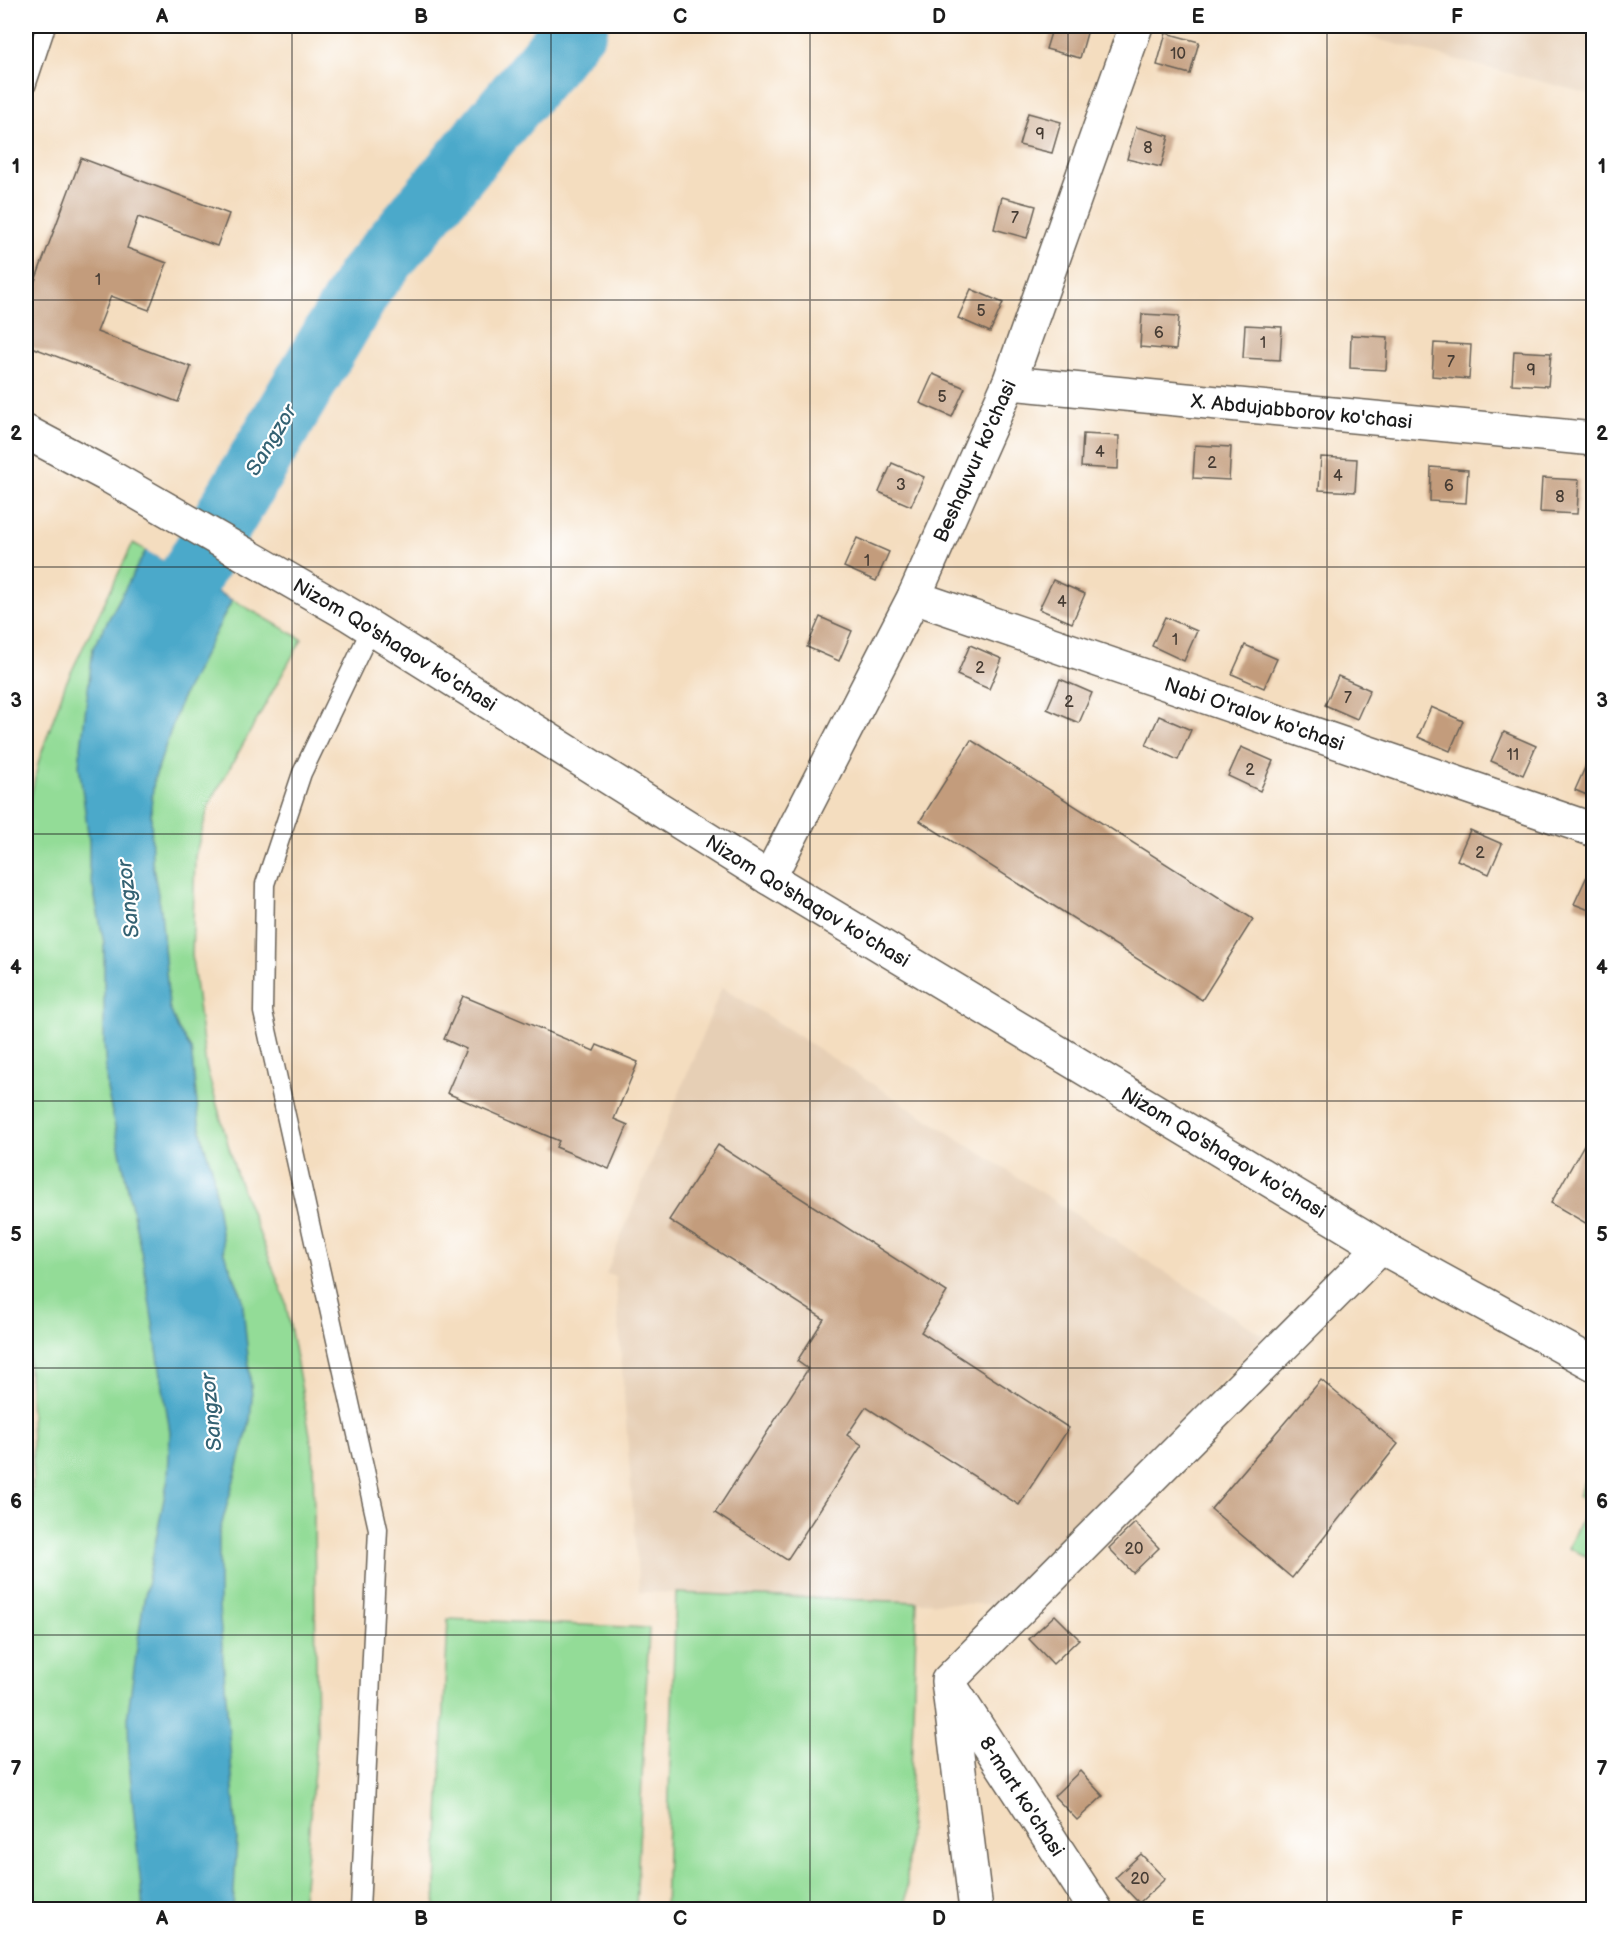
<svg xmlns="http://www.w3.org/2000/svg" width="1619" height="1935" font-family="'Balsamiq Sans',sans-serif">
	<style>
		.built { fill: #e6cfb5 }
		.green { fill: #93dc97; stroke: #587c5a; stroke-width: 1.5 }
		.water { fill: #4ca9ca; stroke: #346273; stroke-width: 1.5 }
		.pier { fill: #f4ddbf }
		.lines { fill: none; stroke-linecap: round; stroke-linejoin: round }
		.river { stroke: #4ca9ca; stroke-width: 63 }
		.building { fill: #c39c7c }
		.lane-casing { stroke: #686055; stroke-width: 21 }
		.street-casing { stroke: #686055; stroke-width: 36 }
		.secondary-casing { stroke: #686055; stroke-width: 36 }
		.lane { stroke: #fff; stroke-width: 18 }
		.street { stroke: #fff; stroke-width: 33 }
		.secondary { stroke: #fff; stroke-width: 33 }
		.grid { fill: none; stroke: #1c1c1c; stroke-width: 1.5; stroke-opacity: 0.55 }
		.labels { text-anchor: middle; stroke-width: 4.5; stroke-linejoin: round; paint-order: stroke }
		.number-label { font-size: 16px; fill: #463c34 }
		.street-label { font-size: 20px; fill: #1c1c1c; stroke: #fff }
		.water-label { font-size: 21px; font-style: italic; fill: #346273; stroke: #fff }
		.neatline { fill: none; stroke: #1c1c1c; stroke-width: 2 }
		.grid-label { font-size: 20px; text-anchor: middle; font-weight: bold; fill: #1c1c1c }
	</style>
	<rect width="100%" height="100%" fill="#fff"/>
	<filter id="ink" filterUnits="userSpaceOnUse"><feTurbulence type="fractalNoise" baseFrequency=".0167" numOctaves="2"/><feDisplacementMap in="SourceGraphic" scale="12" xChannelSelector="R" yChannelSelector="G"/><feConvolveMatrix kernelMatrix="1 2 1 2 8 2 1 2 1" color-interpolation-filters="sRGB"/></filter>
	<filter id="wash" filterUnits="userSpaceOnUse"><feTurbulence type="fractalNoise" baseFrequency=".008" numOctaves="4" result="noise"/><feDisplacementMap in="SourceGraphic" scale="24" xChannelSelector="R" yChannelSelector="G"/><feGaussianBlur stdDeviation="1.35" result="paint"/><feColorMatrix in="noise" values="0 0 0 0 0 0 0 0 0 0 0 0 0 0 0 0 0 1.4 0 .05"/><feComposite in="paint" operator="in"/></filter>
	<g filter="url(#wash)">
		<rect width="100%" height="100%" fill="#f4ddbf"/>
		<g class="built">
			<path d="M1326 26H1593V95Z"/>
			<path d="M722 987 1264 1336 1005 1605 639 1592 615 1276 606 1274Z"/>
		</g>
		<g class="green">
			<path d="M133 543 302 639 209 805 195 856 192 958 206 1066 237 1176 285 1299 313 1451 317 1735 302 1909 26 1910V1799L33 1467 26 1298V817L39 760 65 685Z"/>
			<path d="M1593 1461V1503L1578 1496Z"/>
			<path d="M1587 1506 1593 1509V1559L1568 1548Z"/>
			<path d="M676 1593 917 1602 906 1909H665Z"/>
			<path d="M448 1619 649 1628 636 1909H435Z"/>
		</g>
		<path class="water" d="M146 550 232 600 181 700 154 780 151 807 152 862 161 910 169 1006 178 1029 191 1049 199 1121 204 1145 212 1168 224 1253 242 1296 252 1397 250 1422 219 1534V1606L237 1839 233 1909H143L129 1763 128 1712 143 1605 168 1478 170 1432 143 1261 107 1089 104 1041V943L89 868V841L79 765 93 648Z"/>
		<path class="pier" d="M145 548 234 597 235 601 143 549Z"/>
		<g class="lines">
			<path class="river" d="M146 651 366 280 577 26"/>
		</g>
		<g id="blocks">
			<g class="building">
				<path d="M1053 26H1089L1080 58 1046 49Z"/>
				<path d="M1166 33 1199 42 1190 74 1157 65Z"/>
				<path d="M1028 113 1061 122 1052 153 1019 145Z"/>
				<path d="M1136 127 1169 136 1161 167 1127 159Z"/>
				<path d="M81 158 229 214 217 246 138 217 127 248 167 263 149 310 111 296 97 332 191 367 178 402 26 345V305Z"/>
				<path d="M1002 197 1036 206 1027 238 994 229Z"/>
				<path d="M971 289 1003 303 990 332 958 318Z"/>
				<path d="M1142 314 1179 316 1176 350 1140 347Z"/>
				<path d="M1245 325 1282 327 1280 360 1243 358Z"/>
				<path d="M1351 335 1388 337 1386 370 1350 368Z"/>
				<path d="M1434 343 1471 345 1469 379 1432 376Z"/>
				<path d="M1514 351 1551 353 1548 386 1512 384Z"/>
				<path d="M933 374 965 388 952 417 920 403Z"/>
				<path d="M1083 434 1119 436 1118 469 1081 467Z"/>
				<path d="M1195 445 1231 447 1229 480 1193 478Z"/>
				<path d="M1321 457 1357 459 1355 492 1319 490Z"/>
				<path d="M892 463 924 477 911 506 879 492Z"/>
				<path d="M1431 467 1468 470 1466 503 1430 501Z"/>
				<path d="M1542 478 1579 480 1577 514 1540 512Z"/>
				<path d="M857 538 889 552 876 581 844 567Z"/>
				<path d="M1053 580 1085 594 1072 623 1039 609Z"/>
				<path d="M820 617 852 631 839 661 807 647Z"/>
				<path d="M1165 617 1197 631 1184 661 1152 646Z"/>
				<path d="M970 645 1002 659 989 689 957 675Z"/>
				<path d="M1245 645 1277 659 1264 688 1232 674Z"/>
				<path d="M1338 676 1370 690 1357 719 1325 705Z"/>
				<path d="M1060 679 1092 693 1079 723 1047 709Z"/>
				<path d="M1431 707 1463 721 1450 751 1418 737Z"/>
				<path d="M1159 716 1191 730 1178 760 1146 745Z"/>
				<path d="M1504 732 1536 746 1523 775 1491 761Z"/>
				<path d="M971 740 1253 919 1202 1000 920 821Z"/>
				<path d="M1241 747 1273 761 1260 791 1228 776Z"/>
				<path d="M1588 761 1594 763V798L1575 790Z"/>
				<path d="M1470 830 1502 844 1489 874 1457 860Z"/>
				<path d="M1588 874 1594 877V912L1574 904Z"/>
				<path d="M463 996 594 1051 597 1045 638 1062 614 1119 628 1125 609 1169 556 1147 559 1141 447 1093 466 1049 444 1039Z"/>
				<path d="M1594 1127V1228L1551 1203Z"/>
				<path d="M718 1145 947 1292 921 1332 1069 1428 1019 1505 866 1407 847 1435 862 1445 787 1560 715 1513 808 1369 797 1361 824 1319 669 1220Z"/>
				<path d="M1321 1380 1398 1444 1292 1578 1211 1509Z"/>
				<path d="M1135 1523 1159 1548 1133 1573 1109 1548Z"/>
				<path d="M1055 1615 1079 1639 1053 1664 1029 1639Z"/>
				<path d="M1080 1771 1103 1796 1077 1820 1054 1796Z"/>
				<path d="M1141 1854 1165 1879 1139 1903 1115 1878Z"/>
			</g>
		</g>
	</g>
	<g filter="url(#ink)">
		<use href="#blocks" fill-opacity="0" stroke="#686055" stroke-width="1.5"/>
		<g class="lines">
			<g class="lane-casing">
				<g id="lane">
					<path d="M26 86 46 26"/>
					<path d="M360 1910 378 1529 263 1012 265 884 302 773 371 629"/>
				</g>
			</g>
			<g class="street-casing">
				<g id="street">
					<path id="s1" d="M1009 383 1594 439"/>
					<path id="s2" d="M914 597 1594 830"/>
					<path id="s3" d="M769 878 914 597 1009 383 1136 26"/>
					<path id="s4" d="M952 1688 1096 1910"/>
					<path d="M976 1910 948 1681 1381 1247"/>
				</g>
			</g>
			<g class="secondary-casing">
				<g id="secondary">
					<path id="s5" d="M26 432 107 475 350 615 769 878 1381 1247 1594 1364"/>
				</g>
			</g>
			<use href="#lane" class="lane"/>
			<use href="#street" class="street"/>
			<use href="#secondary" class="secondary"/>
		</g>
	</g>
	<path class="grid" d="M292 26V1910M551 26V1910M810 26V1910M1068 26V1910M1327 26V1910M26 300H1594M26 567H1594M26 834H1594M26 1101H1594M26 1368H1594M26 1635H1594"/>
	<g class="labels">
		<g class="number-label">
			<text x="1178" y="59">10</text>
			<text x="1040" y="139">9</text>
			<text x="1148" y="153">8</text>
			<text x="1015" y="223">7</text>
			<text x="98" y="285">1</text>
			<text x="981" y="316">5</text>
			<text x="1159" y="338">6</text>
			<text x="1263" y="348">1</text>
			<text x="1451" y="367">7</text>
			<text x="1531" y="375">9</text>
			<text x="942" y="402">5</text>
			<text x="1100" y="457">4</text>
			<text x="1212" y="468">2</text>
			<text x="1338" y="481">4</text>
			<text x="901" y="490">3</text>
			<text x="1449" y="491">6</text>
			<text x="1560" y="502">8</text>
			<text x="867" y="566">1</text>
			<text x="1062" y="607">4</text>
			<text x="1175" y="645">1</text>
			<text x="980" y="673">2</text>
			<text x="1348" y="703">7</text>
			<text x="1069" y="707">2</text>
			<text x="1513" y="760">11</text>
			<text x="1250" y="775">2</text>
			<text x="1480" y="858">2</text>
			<text x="1134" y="1554">20</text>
			<text x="1140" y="1884">20</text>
		</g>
		<g class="street-label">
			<text dy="7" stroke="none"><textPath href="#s1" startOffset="294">X. Abdujabborov ko'chasi</textPath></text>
			<text dy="7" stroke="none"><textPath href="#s3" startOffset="465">Beshquvur ko'chasi</textPath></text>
			<text dy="7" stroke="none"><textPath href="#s5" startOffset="426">Nizom Qo'shaqov ko'chasi</textPath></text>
			<text dy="7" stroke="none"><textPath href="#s2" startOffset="360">Nabi O'ralov ko'chasi</textPath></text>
			<text dy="7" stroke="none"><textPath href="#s5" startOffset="912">Nizom Qo'shaqov ko'chasi</textPath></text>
			<text dy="7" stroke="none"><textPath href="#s5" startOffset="1398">Nizom Qo'shaqov ko'chasi</textPath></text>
			<text dy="7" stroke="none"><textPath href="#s4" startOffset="129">8-mart ko'chasi</textPath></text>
		</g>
		<g class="water-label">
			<text transform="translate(271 440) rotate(-59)" y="7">Sangzor</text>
			<text transform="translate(128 899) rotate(-96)" y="7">Sangzor</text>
			<text transform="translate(211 1412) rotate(-95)" y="7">Sangzor</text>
		</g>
	</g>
	<rect width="1619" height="1935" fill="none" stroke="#fff" stroke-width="66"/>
	<rect x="33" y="33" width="1553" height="1869" class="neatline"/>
	<g class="grid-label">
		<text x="162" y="23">A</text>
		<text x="421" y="23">B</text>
		<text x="680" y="23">C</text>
		<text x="939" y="23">D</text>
		<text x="1198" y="23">E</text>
		<text x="1457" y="23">F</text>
		<text x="16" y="173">1</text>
		<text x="1602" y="173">1</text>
		<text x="16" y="440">2</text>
		<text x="1602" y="440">2</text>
		<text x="16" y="707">3</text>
		<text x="1602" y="707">3</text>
		<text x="16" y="974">4</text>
		<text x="1602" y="974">4</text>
		<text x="16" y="1241">5</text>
		<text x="1602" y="1241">5</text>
		<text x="16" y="1508">6</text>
		<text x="1602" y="1508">6</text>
		<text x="16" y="1775">7</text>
		<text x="1602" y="1775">7</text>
		<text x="162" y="1925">A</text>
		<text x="421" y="1925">B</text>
		<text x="680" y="1925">C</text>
		<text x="939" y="1925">D</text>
		<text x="1198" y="1925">E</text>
		<text x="1457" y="1925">F</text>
	</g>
</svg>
